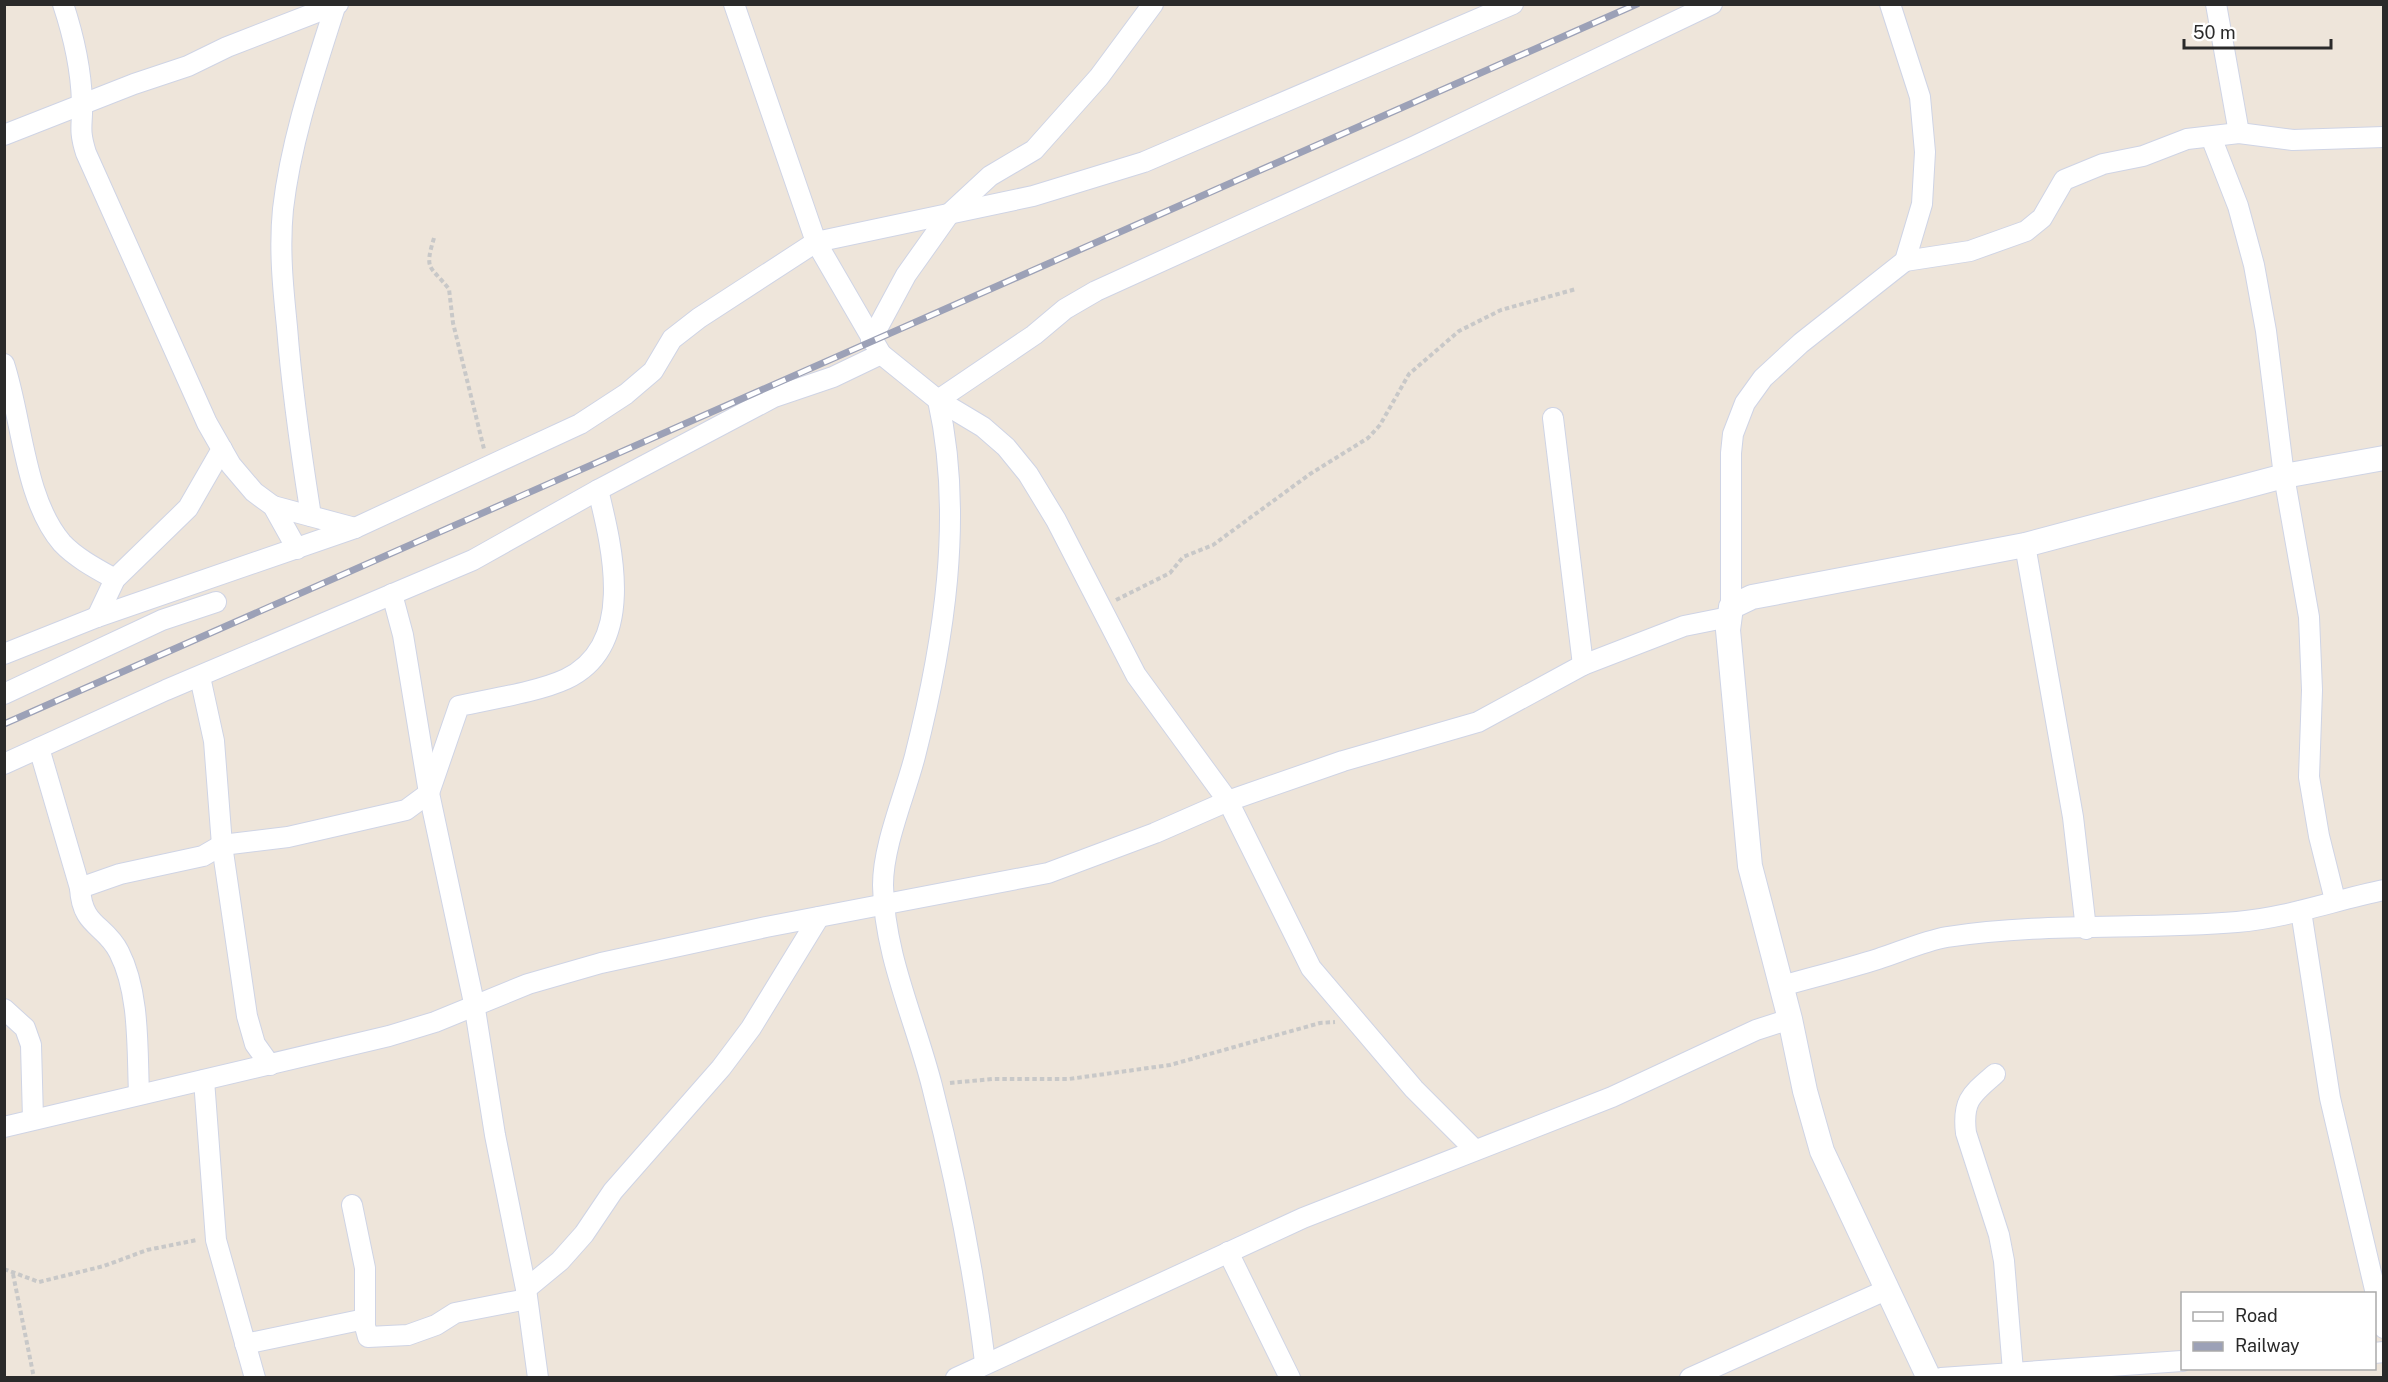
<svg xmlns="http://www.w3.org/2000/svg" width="2388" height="1382" font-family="'Public Sans',sans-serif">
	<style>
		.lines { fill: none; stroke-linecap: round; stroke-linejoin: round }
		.minor-casing { stroke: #cfd4e5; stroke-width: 22 }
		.tertiary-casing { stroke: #cfd4e5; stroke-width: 26 }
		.path { stroke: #c8c8c8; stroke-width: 4; stroke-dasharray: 4.5 3; stroke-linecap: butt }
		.minor { stroke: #fff; stroke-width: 20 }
		.tertiary { stroke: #fff; stroke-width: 24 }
		.rail-casing { stroke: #9ca1b7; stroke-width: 7 }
		.rail { stroke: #fff; stroke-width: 4.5; stroke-dasharray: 14; stroke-linecap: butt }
	</style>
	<rect width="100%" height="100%" fill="#eee5da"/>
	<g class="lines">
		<g class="minor-casing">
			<g id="minor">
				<path d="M63 4C73 34 81 70 82 102 83 125 78 128 86 153L207 423 231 465 254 492 273 506 297 549"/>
				<path d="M734 4 816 242 881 354 938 400 983 427 1006 447 1028 474 1056 520 1136 675 1228 801 1311 968 1414 1089 1475 1150"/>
				<path d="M2216 4 2239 133"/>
				<path d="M4 135 134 84 188 66 227 47 338 4"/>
				<path d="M2211 137 2238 206 2254 265 2266 331 2284 476 2309 617 2312 690 2309 777 2319 836 2335 900"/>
				<path d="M1905 261 1970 251 2026 231 2042 218 2064 180 2103 164 2143 156 2187 139 2239 133 2293 140 2384 137"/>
				<path d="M871 340 906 275 950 213 990 176 1034 150 1099 77 1153 4"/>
				<path d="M4 364C22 418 24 499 62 543 76 558 97 569 115 579"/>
				<path d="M1553 418 1583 665"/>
				<path d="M273 506 355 528"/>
				<path d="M311 516C301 453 292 391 287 327 283 288 279 249 283 209 291 140 314 73 335 7"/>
				<path d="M2025 545 2073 817 2086 929"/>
				<path d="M392 594 403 635 429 793 474 1003 495 1135 526 1289 538 1378"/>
				<path d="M1731 607V453L1733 434 1745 403 1763 378 1801 343 1905 261 1922 204 1925 152 1920 97 1890 4"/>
				<path d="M97 617 115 579 188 508 222 449"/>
				<path d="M4 654 97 617 355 528 580 424 626 394 653 371 672 339 699 318 816 242 1033 196 1144 162 1513 4"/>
				<path d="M200 677 214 741 222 845 247 1016 255 1044 270 1065"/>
				<path d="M4 694 162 620 216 602"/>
				<path d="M39 748 80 888C82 927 105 924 119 952 140 993 137 1049 139 1093"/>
				<path d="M4 764 166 690 473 560 598 490 774 397 833 377 881 354"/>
				<path d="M80 888 120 874 203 856 222 845 288 837 406 810 429 793 459 706C490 699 538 692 566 679 636 646 613 550 598 490"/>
				<path d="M2301 911 2330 1098 2384 1328"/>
				<path d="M1782 986C1814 977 1846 969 1878 959 1900 952 1924 941 1947 937 2043 922 2141 930 2237 922 2287 918 2335 900 2384 890"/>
				<path d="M4 1009 25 1028 31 1045 33 1119"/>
				<path d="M1995 1074C1972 1094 1962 1100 1966 1133L1999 1235 2004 1261 2013 1371"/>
				<path d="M204 1080 216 1240 255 1378"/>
				<path d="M4 1127 389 1036 435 1022 528 984 601 963 766 927 1048 873 1155 833 1228 801 1343 761 1478 722 1583 665 1684 626 1729 617"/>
				<path d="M352 1205 365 1268V1326L368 1337 408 1335 436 1325 455 1313 527 1299"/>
				<path d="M1228 1252 1290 1378"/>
				<path d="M526 1289 560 1261 584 1234 613 1191 721 1068 751 1028 819 917"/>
				<path d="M245 1344 365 1319"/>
				<path d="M2374 1353 2384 1352"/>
				<path d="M985 1362C974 1270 955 1176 932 1086 915 1019 884 955 883 885 883 845 905 795 915 756 944 642 964 516 938 400L1034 335 1065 309 1096 291 1415 146 1712 4"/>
				<path d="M956 1378 1303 1218 1612 1097 1756 1030 1790 1019"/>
				<path d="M1690 1378 1886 1290"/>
				<path d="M1941 1378 2182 1361"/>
			</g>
		</g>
		<g class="tertiary-casing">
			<path id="tertiary" d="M1929 1378 1822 1151 1805 1091 1790 1019 1750 866 1728 630 1731 607 1752 597 2025 545 2284 476 2384 458"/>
		</g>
		<g class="path">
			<path d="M434 238C424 271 430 265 449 289L453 323 484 449"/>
			<path d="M1116 600 1170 573 1183 557 1213 545 1310 474 1368 438 1380 425 1409 374 1459 331 1501 310 1576 289"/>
			<path d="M950 1083 992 1079H1069L1170 1065 1320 1023 1335 1022"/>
			<path d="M4 1269 39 1282 104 1266 147 1250 197 1240"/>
			<path d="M13 1274 34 1378"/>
		</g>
		<use href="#minor" class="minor"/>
		<use href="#tertiary" class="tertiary"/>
		<g class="rail-casing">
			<path id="rail" d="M4 724 1637 4"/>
		</g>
		<use href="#rail" class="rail"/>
	</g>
	<rect width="2388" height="1382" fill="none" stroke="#2a2a2a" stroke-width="12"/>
	<rect x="2181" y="1292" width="195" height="78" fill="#ffffff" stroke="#aaaaaa" stroke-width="1.5"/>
	<rect x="2193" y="1312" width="30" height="9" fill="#ffffff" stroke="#aaaaaa" stroke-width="1.5"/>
	<text x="2235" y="1322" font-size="18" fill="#2a2a2a">Road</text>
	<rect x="2193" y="1342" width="30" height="9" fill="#9ca1b7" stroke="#aaaaaa" stroke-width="1.5"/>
	<text x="2235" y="1352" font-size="18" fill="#2a2a2a">Railway</text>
	<path d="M2184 39v9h147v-9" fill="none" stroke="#2a2a2a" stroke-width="3"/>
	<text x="2193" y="39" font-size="18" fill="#2a2a2a" stroke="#ffffff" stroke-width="4.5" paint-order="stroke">50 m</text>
</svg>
